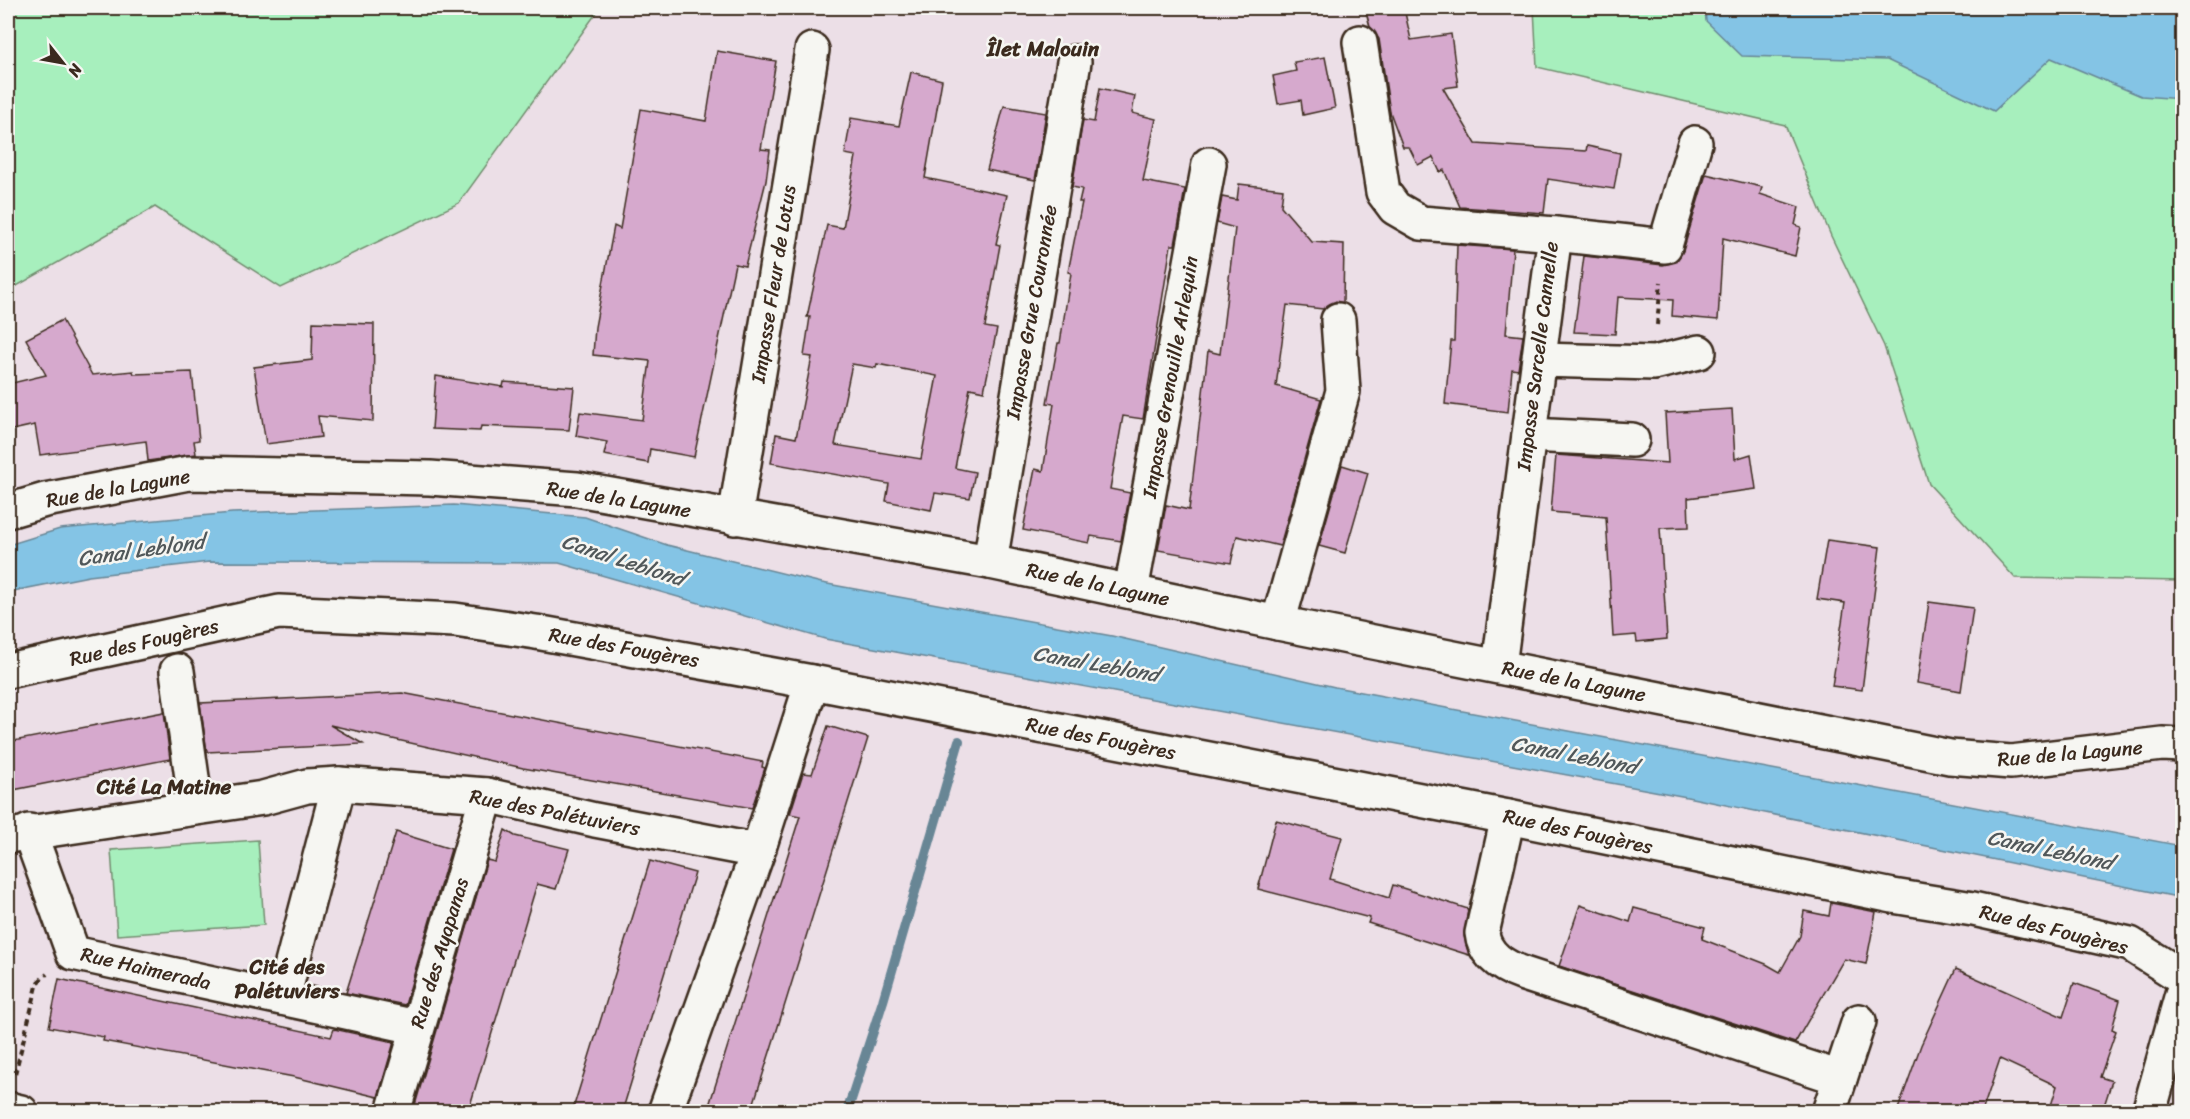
<svg xmlns="http://www.w3.org/2000/svg" width="2190" height="1119" font-family="Sriracha,sans-serif">
	<style>
		.green { fill: #a7efbd; stroke: #718c6e; stroke-width: 1.5 }
		.water { fill: #84c4e5; stroke: #678695; stroke-width: 1.5 }
		.lines { fill: none; stroke-linecap: round; stroke-linejoin: round }
		.stream { stroke: #678695; stroke-width: 10 }
		.building { fill: #d6a9cd; stroke: #3b2a1e; stroke-width: 1.5; fill-rule: evenodd }
		.minor-casing { stroke: #3b2a1e; stroke-width: 38 }
		.path { stroke: #3b2a1e; stroke-width: 4; stroke-dasharray: 6 4.5; stroke-linecap: butt }
		.minor { stroke: #f6f6f2; stroke-width: 33 }
		.labels { text-anchor: middle; stroke-width: 5; stroke-linejoin: round; paint-order: stroke }
		.street-label { font-size: 20px; fill: #3b2a1e; stroke: #f6f6f2 }
		.neighbourhood-label { font-size: 21px; font-weight: bold; fill: #3b2a1e; stroke: #f6f6f2 }
		.water-label { font-size: 21px; font-style: italic; fill: #51585a; stroke: #f6f6f2 }
	</style>
	<rect width="100%" height="100%" fill="#ecdfe7"/>
	<filter id="ink" filterUnits="userSpaceOnUse"><feTurbulence type="fractalNoise" baseFrequency=".0167" numOctaves="2"/><feDisplacementMap in="SourceGraphic" scale="12" xChannelSelector="R" yChannelSelector="G"/><feConvolveMatrix kernelMatrix="1 2 1 2 8 2 1 2 1" color-interpolation-filters="sRGB"/></filter>
	<g filter="url(#ink)">
		<g class="green">
			<path d="M8 8H600L459 203 281 288 155 207 8 291Z"/>
			<path d="M1534 8H2182V581L2015 578 1929 484 1884 346 1831 236 1785 125 1537 67Z"/>
			<path d="M258 840 264 925 117 935 111 850Z"/>
		</g>
		<g class="water">
			<path d="M1705 8H2182V99L2141 96 2051 58 1994 111 1887 60 1742 56 1706 21Z"/>
			<path d="M454 505 585 517 667 545 822 583 1112 636 1335 687 2182 846V898L1687 797 825 639 559 563 209 562 89 576 8 592V545L60 529 232 513Z"/>
		</g>
		<g class="lines">
			<path class="stream" d="M847 1112 883 1001 959 741"/>
		</g>
		<g class="building">
			<path d="M1365 8H1404L1411 40 1451 34 1458 86 1443 88 1476 144 1586 151 1587 146 1620 153 1614 189 1548 179 1544 213 1460 207 1444 170 1440 172 1433 157 1418 165 1409 147H1403L1390 112 1379 39 1370 27Z"/>
			<path d="M717 51 776 61 761 149 770 150 766 181 745 266 735 264 694 457 650 449 648 463 604 455 607 442 576 436 580 412 642 420 650 361 593 355 595 327 614 226 620 229 641 109 706 121Z"/>
			<path d="M1325 57 1335 108 1303 115 1301 100 1278 104 1273 76 1296 71 1294 62Z"/>
			<path d="M911 72 942 80 925 178 1007 195 996 244 1000 245 985 327 997 329 984 391 970 388 955 468 975 472 970 498 935 493 931 510 886 501 889 484 771 463 776 434 796 438 812 357 804 356 810 317H807L827 225 843 228 856 156 845 154 851 118 899 126ZM852 364 876 368 877 364 937 376 921 459 835 445Z"/>
			<path d="M1100 88 1135 96 1132 113 1156 119 1143 181 1185 189 1175 245H1171L1143 419 1123 416 1110 489 1130 493 1121 541 1091 536 1089 543 1023 530 1035 469 1043 471 1054 404 1047 403 1058 343H1060L1071 273 1068 272 1082 202H1079L1082 189 1072 187 1083 120 1094 122Z"/>
			<path d="M1004 106 1046 113 1035 180 987 170Z"/>
			<path d="M1706 174 1762 187 1760 194 1799 207 1795 225 1801 227 1795 256 1723 238 1718 320 1672 316 1673 300 1618 297 1615 334 1574 332 1584 256 1663 265 1676 262 1683 251Z"/>
			<path d="M1239 184 1283 189 1281 206 1312 242 1344 244 1343 303 1336 301 1323 309 1287 305 1276 386 1321 399 1280 546 1237 536 1231 563 1158 550 1166 505 1189 510 1208 351 1220 354 1235 228 1217 223 1222 197 1237 200Z"/>
			<path d="M1457 245 1513 249 1506 334 1523 336 1518 370 1512 369 1508 412 1445 404 1451 341H1454Z"/>
			<path d="M62 320 92 375 133 371 134 374 192 372 199 440 194 441 196 454 148 461 146 441 40 455 35 425 8 431V384L46 375 26 339Z"/>
			<path d="M313 322 374 324 373 421 318 416 321 437 266 444 254 367 312 360Z"/>
			<path d="M436 376 503 387 504 382 574 387 569 430 481 426 480 431 432 429Z"/>
			<path d="M1732 409 1735 459 1751 454 1756 489 1688 498 1689 527 1660 528 1667 639 1637 642 1636 635 1613 637 1606 517 1551 512 1556 455 1668 463 1665 413Z"/>
			<path d="M1342 465 1368 473 1345 553 1319 546Z"/>
			<path d="M1827 540 1880 547 1862 690 1832 686 1845 603 1817 599Z"/>
			<path d="M1929 602 1973 608 1961 691 1917 683Z"/>
			<path d="M402 693 763 762 762 767 765 768 752 808 523 768 330 725 363 744 207 752 200 703Z"/>
			<path d="M164 712 170 759 8 791V742Z"/>
			<path d="M828 726 868 738 776 1033 751 1112H707L800 816 790 814 803 773 812 774Z"/>
			<path d="M1276 820 1342 837 1330 879 1389 898 1393 885 1468 909 1464 936 1469 955 1368 923 1370 918 1258 889Z"/>
			<path d="M505 830 515 836 569 849 556 889 537 884 468 1112H418L420 1106 415 1105 487 860 495 862Z"/>
			<path d="M396 832 451 849 405 1005 346 993Z"/>
			<path d="M650 861 695 873 622 1112H572Z"/>
			<path d="M1831 903 1876 912 1866 964 1844 959 1795 1043 1559 966 1580 905 1630 922 1634 908 1705 927 1702 939 1766 964 1780 972 1800 936 1804 911 1829 916Z"/>
			<path d="M1956 969 2063 1017 2074 983 2120 1000 2112 1029 2116 1031 2100 1077 2112 1081 2102 1112H2049L2057 1086 2000 1059 1982 1112H1897L1921 1045Z"/>
			<path d="M59 979 331 1037 334 1029 394 1042 378 1097 294 1077 103 1041 104 1037 49 1027Z"/>
		</g>
		<g class="lines">
			<g class="minor-casing">
				<g id="minor">
					<path d="M1360 42 1383 192 1395 208 1421 223 1555 234 1499 666"/>
					<path d="M1555 234 1665 246 1695 143"/>
					<path d="M1539 360 1654 363 1699 352"/>
					<path d="M1529 435 1632 440"/>
					<path d="M8 511 45 500 189 473 430 478 577 489 990 562 1278 623 1950 757 2011 762 2162 744 2182 745"/>
					<path d="M735 518 812 50"/>
					<path d="M990 562 1074 62"/>
					<path d="M1131 591 1209 164"/>
					<path d="M1278 623 1343 391 1338 320"/>
					<path d="M8 671 279 612 455 620 536 632 812 682 1508 817 1893 896 1973 909 2130 944 2182 977"/>
					<path d="M177 671 196 806"/>
					<path d="M1508 817 1482 933C1484 955 1504 967 1524 974L1840 1078"/>
					<path d="M29 831 73 953 416 1027"/>
					<path d="M8 836 263 798 307 786 339 784 487 795 595 820 758 851"/>
					<path d="M283 998 339 784"/>
					<path d="M8 1109 21 1112"/>
					<path d="M393 1112 487 795"/>
					<path d="M665 1112 758 851 812 682"/>
					<path d="M1829 1112 1859 1021"/>
					<path d="M2149 1112 2182 994"/>
				</g>
			</g>
			<g class="path">
				<path d="M1657 325 1661 282"/>
				<path d="M15 1074 38 982 47 974"/>
			</g>
			<use href="#minor" class="minor"/>
		</g>
	</g>
	<g class="labels">
		<g class="street-label">
			<text transform="translate(773 284) rotate(-81)" y="7">Impasse Fleur de Lotus</text>
			<text transform="translate(1031 312) rotate(-80)" y="7">Impasse Grue Couronnée</text>
			<text transform="translate(1537 356) rotate(-83)" y="7">Impasse Sarcelle Cannelle</text>
			<text transform="translate(1170 377) rotate(-80)" y="7">Impasse Grenouille Arlequin</text>
			<text transform="translate(118 488) rotate(-10)" y="7">Rue de la Lagune</text>
			<text transform="translate(619 499) rotate(9)" y="7">Rue de la Lagune</text>
			<text transform="translate(1098 584) rotate(12)" y="7">Rue de la Lagune</text>
			<text transform="translate(144 642) rotate(-13)" y="7">Rue des Fougères</text>
			<text transform="translate(624 647) rotate(10)" y="7">Rue des Fougères</text>
			<text transform="translate(1574 681) rotate(11)" y="7">Rue de la Lagune</text>
			<text transform="translate(1101 738) rotate(11)" y="7">Rue des Fougères</text>
			<text transform="translate(2070 753) rotate(-5)" y="7">Rue de la Lagune</text>
			<text transform="translate(555 812) rotate(11)" y="7">Rue des Palétuviers</text>
			<text transform="translate(1578 831) rotate(12)" y="7">Rue des Fougères</text>
			<text transform="translate(2054 929) rotate(14)" y="7">Rue des Fougères</text>
			<text transform="translate(439 953) rotate(-73)" y="7">Rue des Ayapanas</text>
			<text transform="translate(146 968) rotate(13)" y="7">Rue Haimerada</text>
		</g>
		<g class="neighbourhood-label">
			<text x="1043" y="56">Îlet Malouin</text>
			<text x="164" y="794">Cité La Matine</text>
			<text x="287" y="974">Cité des<tspan x="287" dy="24">Palétuviers</tspan></text>
		</g>
		<g class="water-label">
			<text transform="translate(141 550) rotate(-8)" y="7">Canal Leblond</text>
			<text transform="translate(623 560) rotate(18)" y="7">Canal Leblond</text>
			<text transform="translate(1096 664) rotate(10)" y="7">Canal Leblond</text>
			<text transform="translate(1574 755) rotate(11)" y="7">Canal Leblond</text>
			<text transform="translate(2050 850) rotate(12)" y="7">Canal Leblond</text>
		</g>
	</g>
	<rect width="2190" height="1119" fill="none" stroke="#f6f6f2" stroke-width="30"/>
	<rect x="15" y="15" width="2160" height="1089" fill="none" stroke="#3b2a1e" stroke-width="2" filter="url(#ink)"/>
	<g transform="translate(63 63) rotate(121)" stroke="#f6f6f2" stroke-width="4.5" paint-order="stroke">
	<path d="M0-4.5L10 22L0 15L-10 22Z" fill="#3b2a1e"/>
	<text y="-9" font-size="16" font-weight="bold" text-anchor="middle" fill="#3b2a1e">N</text>
	</g>
</svg>
